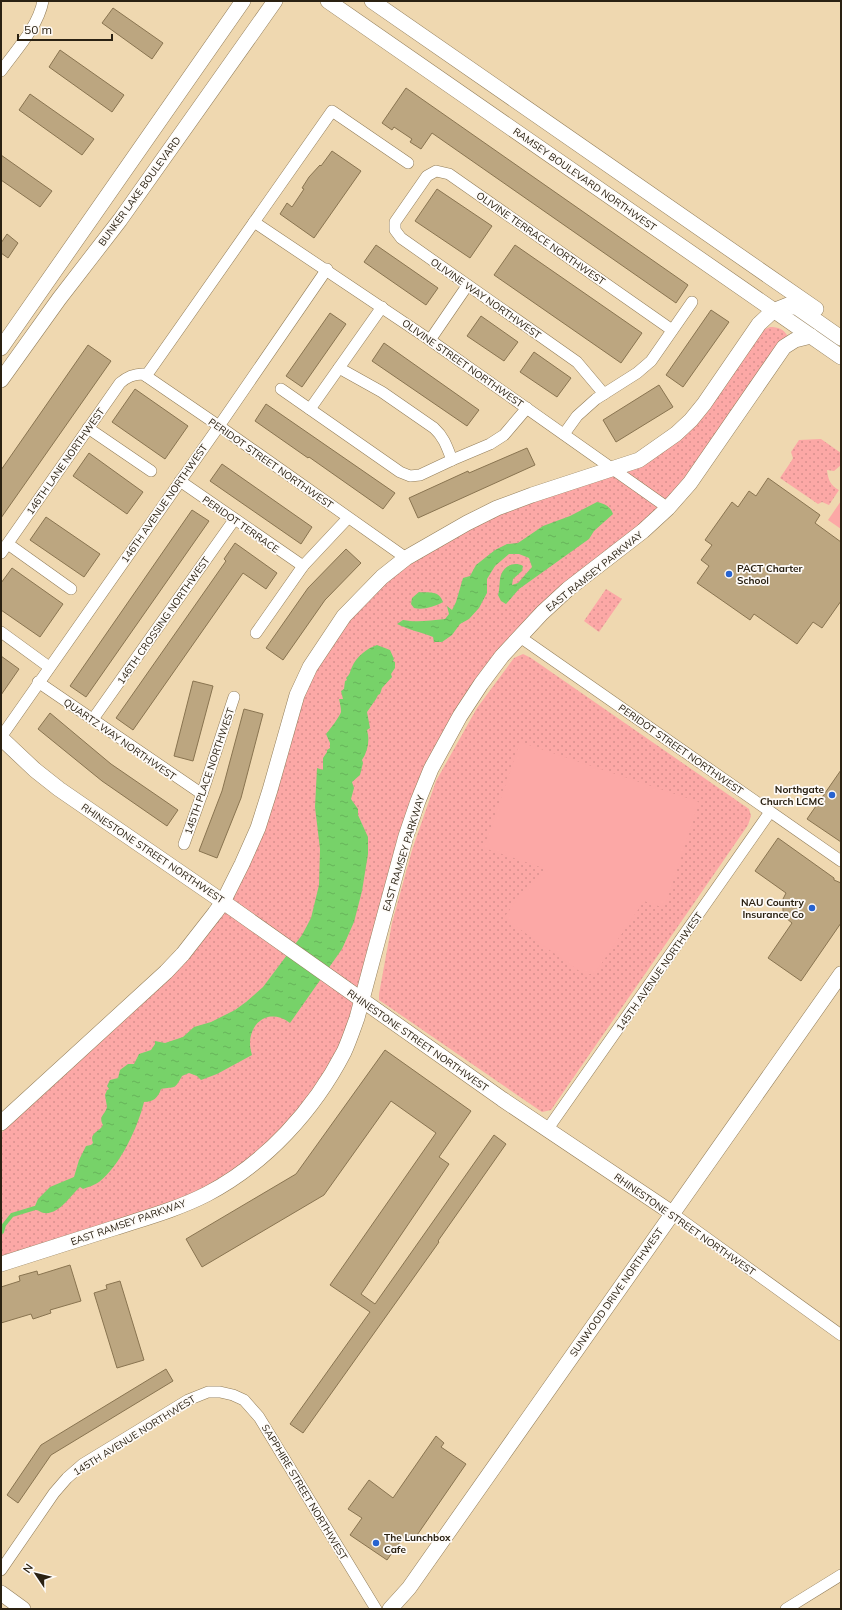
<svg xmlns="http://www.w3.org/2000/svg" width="842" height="1610" font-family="Mulish,sans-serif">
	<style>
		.green { fill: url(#green-dots) }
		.pitch { fill: #fca8a6 }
		.water { fill: url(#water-ripples) }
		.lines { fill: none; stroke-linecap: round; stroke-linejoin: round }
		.stream { stroke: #77d269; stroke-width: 4 }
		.building { fill: #bca680; stroke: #897450 }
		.street-casing { stroke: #927d59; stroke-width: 12 }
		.secondary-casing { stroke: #927d59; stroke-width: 16 }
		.street { stroke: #fff; stroke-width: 11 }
		.secondary { stroke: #fff; stroke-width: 15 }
		.poi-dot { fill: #2763d0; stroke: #fefbf8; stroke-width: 1.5 }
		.labels { text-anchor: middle; stroke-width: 3.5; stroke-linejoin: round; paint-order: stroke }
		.street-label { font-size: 10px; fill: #2a2112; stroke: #fefbf8 }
		.poi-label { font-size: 10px; font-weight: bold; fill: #2a2112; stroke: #fefbf8; text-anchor: start }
	</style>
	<defs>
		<pattern id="green-dots" width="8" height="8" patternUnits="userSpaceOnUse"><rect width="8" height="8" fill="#fca8a6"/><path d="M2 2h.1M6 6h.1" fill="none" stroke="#d8908e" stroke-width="1.8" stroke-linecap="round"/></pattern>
		<pattern id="water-ripples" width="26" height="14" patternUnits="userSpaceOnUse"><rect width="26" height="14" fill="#77d269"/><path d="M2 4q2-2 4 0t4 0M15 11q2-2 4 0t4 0" fill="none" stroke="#67b45a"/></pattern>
	</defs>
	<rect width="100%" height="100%" fill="#efd8b0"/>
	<g class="green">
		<path d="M770 327C778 327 784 329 788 337L678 486 643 524 593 564 451 724 344 1037 313 1093 275 1138 223 1178 188 1196 1 1258V1133L150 997 215 924 298 709 319 664 348 622 369 599 403 567 439 545 505 512 650 457 763 330Z"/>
		<path d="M821 439 841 453V465L834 471 827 470C828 480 831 486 839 490L829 505 822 502 818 504 780 478 792 460 793 458 791 452 799 440Z"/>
		<path d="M606 589 622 599 599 632 584 621Z"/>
		<path d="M523 654 531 658 749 809 751 816 748 825 551 1110 542 1112 379 1000V994L392 923 412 850 436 781 477 708 514 658Z"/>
	</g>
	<g class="pitch">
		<path d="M841 501V529L828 520Z"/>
		<path d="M520 742 699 802 664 908 644 901 595 973 585 975 504 918C517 899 529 882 549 870L484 848Z"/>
	</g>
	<g class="water">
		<path d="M597 502C605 504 610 506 613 514L594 531 589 539 519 589 506 604 501 601 498 595C500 589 499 581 501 575 504 566 514 561 523 566L522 571 513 579 512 585 518 583 532 567 529 558 519 554H509L495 566 487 579V593L479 608 469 619 460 624 452 635 442 642H434L433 637C421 632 409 630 397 624L403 620C418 623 431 620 445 619L449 614 447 606 452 610 456 602 463 578 470 576 476 565 495 550 507 544 518 543 543 526 570 516Z"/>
		<path d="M419 592C429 593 439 590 443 602 434 607 423 610 414 608L411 604 412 598Z"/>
		<path d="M377 645 390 650 394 659 393 661 395 662V668L391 674 392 677 382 688 380 694 378 695 376 699 367 712 370 728 367 730C370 740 368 751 362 760L363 763 360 775 352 782 354 788 351 799 358 809V815L368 837V854L362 891 354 922 342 949 290 1023C266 1005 243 1028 252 1055L217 1074 201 1080 197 1076 189 1073 182 1076C174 1091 175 1086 161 1089 158 1098 153 1102 144 1102 138 1127 120 1166 99 1182 95 1185 88 1187 83 1189L80 1187C70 1196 59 1215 44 1213 41 1213 39 1210 36 1210L35 1206 38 1199 50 1187 74 1177 79 1160 86 1146 91 1145 93 1143C89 1132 99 1133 103 1125 98 1116 105 1115 107 1107L105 1095 107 1090 109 1089 107 1086 110 1080 118 1078 120 1070 128 1064H134L139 1054 151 1050 155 1044V1041L165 1043 183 1037 194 1027 211 1022 235 1010 246 1002 263 987 302 935 311 918 319 885 320 849 315 807 317 768 323 770V758L327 752V750L330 748V743L326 734C329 731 340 716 341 712 341 708 340 703 339 699H343L341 691 344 689 345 681 347 680 346 678C350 675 350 671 352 667 356 657 367 648 377 645Z"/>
	</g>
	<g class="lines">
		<path class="stream" d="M2 1232 4 1225 12 1215 35 1208"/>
	</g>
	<g class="building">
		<path d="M113 8 163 43 152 59 102 23Z"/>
		<path d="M60 50 124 95 112 112 49 67Z"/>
		<path d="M406 88 688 285 676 303 432 133 421 149 410 142 412 139 394 127 392 130 382 123Z"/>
		<path d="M30 94 94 139 82 155 19 110Z"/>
		<path d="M332 151 361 171 314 238 280 214 287 203 292 207 304 189 302 188 309 177 320 165 321 166Z"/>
		<path d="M1 155 52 191 40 207 1 180Z"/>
		<path d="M437 189 492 226 470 258 415 221Z"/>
		<path d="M7 234 18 243 8 258 1 253V243Z"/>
		<path d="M376 245 438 288 426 305 364 262Z"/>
		<path d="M515 245 642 333 621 363 494 275Z"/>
		<path d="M711 310 729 322 683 387 666 375Z"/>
		<path d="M330 313 346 324 302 387 286 376Z"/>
		<path d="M481 316 518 342 504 361 467 336Z"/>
		<path d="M384 343 479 410 467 426 372 361Z"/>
		<path d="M88 345 111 361 1 518V470Z"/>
		<path d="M534 352 571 378 557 397 520 372Z"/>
		<path d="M659 385 673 407 616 442 603 420Z"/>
		<path d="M135 389 188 426 165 459 112 422Z"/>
		<path d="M266 404 395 493 383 509 309 457 308 458 255 421Z"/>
		<path d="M527 448 535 465 418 518 409 498 468 471 469 473Z"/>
		<path d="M89 453 143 492 127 514 73 476Z"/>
		<path d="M222 464 312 527 301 544 210 481Z"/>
		<path d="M768 478 820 515 815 523 841 542V601L822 628 813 622 797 644 754 614 750 620 697 583 709 566 701 560 712 545 705 540 732 502 738 507 749 491 756 496Z"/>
		<path d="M192 510 209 521 86 697 70 686Z"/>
		<path d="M46 517 100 554 84 577 30 540Z"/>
		<path d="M235 543 277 573 266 589 243 573 133 730 116 718 226 561 224 559Z"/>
		<path d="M346 549 361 563 325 600 283 660 266 648 308 588Z"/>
		<path d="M12 568 63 604 40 637 1 610V583Z"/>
		<path d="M1 656 19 669 1 695Z"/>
		<path d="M193 681 213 686 193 761 174 756Z"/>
		<path d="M244 709 263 714 241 798 217 858 199 851 222 791Z"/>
		<path d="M50 713 111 764 178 810 167 826 102 781 38 729Z"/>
		<path d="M841 770V842L807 819Z"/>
		<path d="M778 838 834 878V880L841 883V923L801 981 768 958 792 923 786 918 783 911V899L786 893 755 871Z"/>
		<path d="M385 1050 471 1111 439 1157 449 1164 361 1294 375 1304 494 1135 506 1144 438 1241 439 1242 303 1433 290 1424 370 1312 330 1285 436 1133 391 1101 324 1195 202 1267 186 1239 296 1174Z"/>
		<path d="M70 1265 81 1301 50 1310 51 1313 33 1319 31 1314 1 1323V1287L20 1281 19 1276 37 1271 38 1275Z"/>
		<path d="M120 1281 144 1360 117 1368 94 1293 107 1289 106 1285Z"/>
		<path d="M166 1369 173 1381 51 1455 18 1503 7 1495 41 1445Z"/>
		<path d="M436 1436 444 1443 441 1447 466 1464 413 1541 405 1535 387 1560 350 1535 362 1518 348 1509 369 1480 393 1498Z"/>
	</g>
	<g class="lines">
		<g class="street-casing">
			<g id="street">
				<path d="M1 71C16 50 38 27 43 1"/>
				<path d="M254 222 430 340 668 508"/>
				<path d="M430 340 467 286"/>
				<path d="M339 368 382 392 434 428C444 437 447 447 452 460"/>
				<path d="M146 376 332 111 408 163"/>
				<path d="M281 389 400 472 410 476 420 475 452 460 490 444 504 435 527 408"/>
				<path d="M604 394 577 362 401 238 395 230V222L427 176 436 171 449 174 672 330"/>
				<path d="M310 409 382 307"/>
				<path d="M88 428 151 471"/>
				<path d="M564 434 577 416 596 399 637 373 651 361 692 302"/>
				<path d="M180 481 303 566"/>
				<path d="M8 544 71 589"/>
				<path d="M1 553 120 383C127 377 133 374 143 374L219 426 406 558"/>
				<path d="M1 632 49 667"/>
				<path d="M256 633 303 566 348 518"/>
				<path d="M520 637 841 861"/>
				<path d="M38 682 202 794"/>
				<path d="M93 719 234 520"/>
				<path d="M1 737 219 426 327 269"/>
				<path d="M184 844 202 794 234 697"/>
				<path d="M547 1130 770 812"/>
				<path d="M672 1213 841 1335"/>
				<path d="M1 1570 54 1493 67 1478 83 1464 188 1400 208 1392H220L233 1395 244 1400 259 1417 376 1609"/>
				<path d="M786 1609 841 1575"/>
			</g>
		</g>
		<g class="secondary-casing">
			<g id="secondary">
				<path d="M328 1 841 357"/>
				<path d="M372 1 816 309"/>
				<path d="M1 348 243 1"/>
				<path d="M1 380 59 299 120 220 275 1"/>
				<path d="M1 738 35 770 59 789 232 908 502 1099 672 1213"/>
				<path d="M1 1123 166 972 183 954 215 913 223 902 242 864 258 828 270 790 297 695 310 667 344 616 382 577 406 558 467 523 497 508 532 495 639 460 676 434 691 420 704 404 759 324 773 311 788 305 798 308 841 338"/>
				<path d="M1 1264C39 1252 76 1240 114 1228 145 1218 178 1209 207 1194 266 1163 314 1110 344 1052 349 1041 353 1029 357 1018L380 932 406 836 418 801 431 769 460 716 481 684 502 656 542 613 568 589 643 531 668 508 690 483 784 347 795 340 811 336"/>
				<path d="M1 1593 23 1609"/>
				<path d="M390 1609 409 1588 841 974"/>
			</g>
		</g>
		<use href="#street" class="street"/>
		<use href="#secondary" class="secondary"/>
	</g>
	<g class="poi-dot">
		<circle cx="729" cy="574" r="4"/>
		<circle cx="832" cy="795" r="4"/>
		<circle cx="812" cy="908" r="4"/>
		<circle cx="376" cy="1543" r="4"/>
	</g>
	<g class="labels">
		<g class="street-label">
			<text transform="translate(585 179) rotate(35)" y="4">RAMSEY BOULEVARD NORTHWEST</text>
			<text transform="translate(139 191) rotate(-54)" y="4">BUNKER LAKE BOULEVARD</text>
			<text transform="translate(541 238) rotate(35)" y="4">OLIVINE TERRACE NORTHWEST</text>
			<text transform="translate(486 298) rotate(35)" y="4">OLIVINE WAY NORTHWEST</text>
			<text transform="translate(463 363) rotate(35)" y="4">OLIVINE STREET NORTHWEST</text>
			<text transform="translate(65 461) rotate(-55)" y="4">146TH LANE NORTHWEST</text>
			<text transform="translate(271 463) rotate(35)" y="4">PERIDOT STREET NORTHWEST</text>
			<text transform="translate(164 503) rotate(-55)" y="4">146TH AVENUE NORTHWEST</text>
			<text transform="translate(241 524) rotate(35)" y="4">PERIDOT TERRACE</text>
			<text transform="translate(594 571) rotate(-39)" y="4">EAST RAMSEY PARKWAY</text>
			<text transform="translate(163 620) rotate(-55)" y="4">146TH CROSSING NORTHWEST</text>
			<text transform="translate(120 739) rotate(35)" y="4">QUARTZ WAY NORTHWEST</text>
			<text transform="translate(681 749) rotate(35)" y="4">PERIDOT STREET NORTHWEST</text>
			<text transform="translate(209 771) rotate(-71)" y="4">145TH PLACE NORTHWEST</text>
			<text transform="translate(153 853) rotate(34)" y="4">RHINESTONE STREET NORTHWEST</text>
			<text transform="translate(403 853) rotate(-73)" y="4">EAST RAMSEY PARKWAY</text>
			<text transform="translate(659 971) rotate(-55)" y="4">145TH AVENUE NORTHWEST</text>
			<text transform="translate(418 1040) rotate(35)" y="4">RHINESTONE STREET NORTHWEST</text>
			<text transform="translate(128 1222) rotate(-19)" y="4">EAST RAMSEY PARKWAY</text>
			<text transform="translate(685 1224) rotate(35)" y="4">RHINESTONE STREET NORTHWEST</text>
			<text transform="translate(616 1292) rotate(-55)" y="4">SUNWOOD DRIVE NORTHWEST</text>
			<text transform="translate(134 1435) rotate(-32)" y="4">145TH AVENUE NORTHWEST</text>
			<text transform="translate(305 1492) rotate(59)" y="4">SAPPHIRE STREET NORTHWEST</text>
		</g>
		<g class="poi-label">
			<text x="737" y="572">PACT Charter<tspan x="737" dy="12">School</tspan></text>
			<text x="824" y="793" text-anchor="end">Northgate<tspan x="824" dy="12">Church LCMC</tspan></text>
			<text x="804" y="906" text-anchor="end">NAU Country<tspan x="804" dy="12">Insurance Co</tspan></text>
			<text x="384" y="1541">The Lunchbox<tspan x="384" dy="12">Cafe</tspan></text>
		</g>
	</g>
	<rect width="842" height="1610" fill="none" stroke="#2a2112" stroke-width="4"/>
	<g transform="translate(36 1574) rotate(305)" stroke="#fefbf8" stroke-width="3" paint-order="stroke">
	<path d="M0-3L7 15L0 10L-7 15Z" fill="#2a2112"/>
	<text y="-6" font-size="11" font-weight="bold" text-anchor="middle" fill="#2a2112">N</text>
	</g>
	<path d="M18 34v6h94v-6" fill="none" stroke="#2a2112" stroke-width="2"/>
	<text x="24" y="34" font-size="12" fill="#2a2112" stroke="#fefbf8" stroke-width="3" paint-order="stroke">50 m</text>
</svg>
